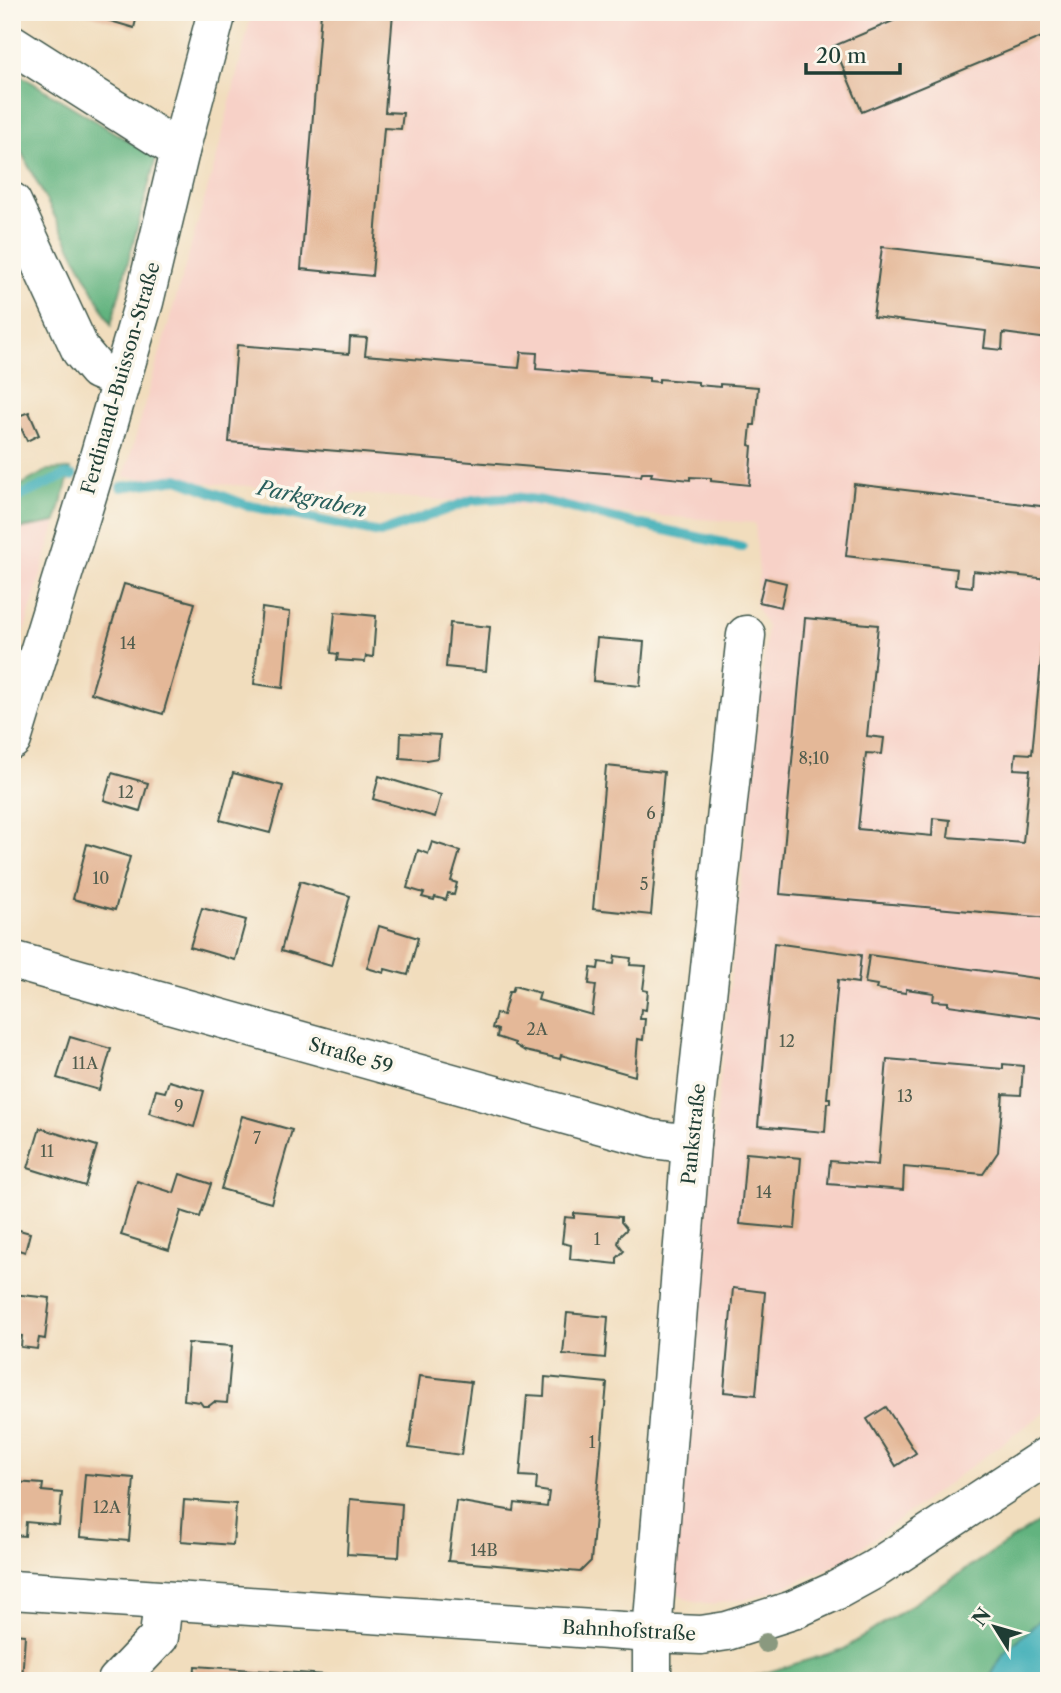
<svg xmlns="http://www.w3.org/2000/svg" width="1061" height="1693" font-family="'Libre Caslon Text',serif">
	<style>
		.built { fill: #f7d1c7 }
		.forest { fill: #62b37f; stroke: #40785a; stroke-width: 2 }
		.water { fill: #3fafb8; stroke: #2f7676; stroke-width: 2 }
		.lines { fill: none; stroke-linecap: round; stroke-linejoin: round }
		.stream { stroke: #3fafb8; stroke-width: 10 }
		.building { fill: #e4b898 }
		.minor-casing { stroke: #3e5549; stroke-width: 41 }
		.major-casing { stroke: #3e5549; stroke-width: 41 }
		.minor { stroke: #fff; stroke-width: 38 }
		.major { stroke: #fff; stroke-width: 38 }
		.tree { fill: #8a997f }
		.labels { text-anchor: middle; stroke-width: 7; stroke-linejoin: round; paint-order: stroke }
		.number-label { font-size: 16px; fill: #505c4d }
		.street-label { font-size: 19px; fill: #1f3d34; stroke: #fbf7ec }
		.water-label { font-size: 21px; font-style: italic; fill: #295f5c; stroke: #fbf7ec }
	</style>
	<rect width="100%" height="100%" fill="#fbf7ec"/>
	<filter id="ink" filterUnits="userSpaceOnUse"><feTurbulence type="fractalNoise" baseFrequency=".0143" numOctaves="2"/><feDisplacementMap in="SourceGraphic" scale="14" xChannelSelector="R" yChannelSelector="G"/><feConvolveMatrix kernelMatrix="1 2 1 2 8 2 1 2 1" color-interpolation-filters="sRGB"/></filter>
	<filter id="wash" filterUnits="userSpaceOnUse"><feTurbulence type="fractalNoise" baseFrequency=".00686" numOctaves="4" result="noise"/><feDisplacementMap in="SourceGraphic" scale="28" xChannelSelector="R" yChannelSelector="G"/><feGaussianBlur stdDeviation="1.57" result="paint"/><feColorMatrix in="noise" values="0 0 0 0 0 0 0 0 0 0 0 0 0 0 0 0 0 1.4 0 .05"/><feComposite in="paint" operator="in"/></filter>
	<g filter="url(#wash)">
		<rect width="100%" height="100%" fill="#f1ddbd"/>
		<g class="built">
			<path d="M252 12H1049V1409L842 1562 778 1590 747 1599 711 1604 685 1599 675 1589 669 1571 767 627 755 604 759 574 755 523 124 477 217 156Z"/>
			<path d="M56 522 12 675V533L23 528Z"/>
		</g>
		<g class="forest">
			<path d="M12 70 156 158 111 325 12 134Z"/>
			<path d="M71 469 56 522 23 528 12 533V490L48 470Z"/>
			<path d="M1049 1515V1612L1004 1653 988 1681H739L844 1649Z"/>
		</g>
		<path class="water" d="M1049 1612V1681H988L1004 1653Z"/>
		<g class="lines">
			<g class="stream">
				<path d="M121 487 178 479 246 505 380 533 473 500 515 497 543 501 633 523 742 547"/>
				<path d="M12 500 66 475 73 476"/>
			</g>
		</g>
		<g id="blocks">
			<g class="building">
				<path d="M80 12H138L134 28Z"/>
				<path d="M321 12H393L385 112 403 113 401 129 384 128 372 276 301 269Z"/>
				<path d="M914 12H1049V34L862 112 834 46Z"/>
				<path d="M882 247 1049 267V339L1003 333 1002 350 984 348 986 331 873 317Z"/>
				<path d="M350 337 367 338 365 355 519 368 521 352 537 353 536 369 649 378V381L659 382V379L698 382V385L720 387V384L758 387 755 425H751L749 445 752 446 749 485 711 481V478L690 477V480L651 476 652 473H642L641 476 229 442 237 345 349 354Z"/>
				<path d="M12 409 16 417 29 412 39 435 27 441 18 421 12 424Z"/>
				<path d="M854 484 1049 507V579L973 571 972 587 955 585 957 569 846 556Z"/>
				<path d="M765 578 786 583 781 607 759 602Z"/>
				<path d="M124 584 195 603 163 714 91 693Z"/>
				<path d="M262 608 290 612 283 688 254 684Z"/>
				<path d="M335 612 376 616 373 657 366 656 365 662 337 660 338 654 331 653Z"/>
				<path d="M805 618 878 625 867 736 884 738 882 754 866 753 858 829 932 836 933 818 950 820 948 837 1023 843 1030 770 1014 769 1016 753 1032 754 1043 640H1049V918L780 894Z"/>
				<path d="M450 623 490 627 486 671 446 667Z"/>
				<path d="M597 638 644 642 640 686 593 681Z"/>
				<path d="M401 733 440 735 438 758 426 760 400 758Z"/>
				<path d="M606 766 664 772 651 915 593 909Z"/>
				<path d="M112 773 148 783 140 811 104 800Z"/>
				<path d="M233 773 283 786 270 833 220 820Z"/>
				<path d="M379 776 441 795 435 817 373 799Z"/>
				<path d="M432 842 460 851 451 881 457 883 454 895 448 893 446 900 435 897 434 900 422 897 424 893 407 888 418 850 428 854Z"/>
				<path d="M87 844 130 857 115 910 73 899Z"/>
				<path d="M300 881 350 896 331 966 281 951Z"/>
				<path d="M202 908 246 920 235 960 190 947Z"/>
				<path d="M379 926 418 938 408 975 385 969 384 973 367 968Z"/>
				<path d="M774 943 861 955 858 983 838 980 827 1098H830V1103H827L825 1132 758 1126Z"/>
				<path d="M869 955 1049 980V1019L948 1005V1002L933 1001 934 993 906 989V993L876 989 877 985 865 983Z"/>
				<path d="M615 956 631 958 630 965 646 966 643 990 648 991 646 1010 641 1009 640 1019H645L643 1040 638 1039 635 1076 561 1055 560 1059 525 1051 515 1045V1043L497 1037 498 1030 492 1028 496 1013 503 1015 509 992H512L514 986 540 993 538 1000 592 1015 596 985 589 984 591 968 598 969 599 962 614 964Z"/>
				<path d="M70 1037 111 1049 99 1090 57 1078Z"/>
				<path d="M887 1059 1003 1069V1064L1023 1066 1021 1095 1003 1094 998 1152 983 1174 904 1167 903 1190 828 1184 830 1161 878 1165Z"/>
				<path d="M169 1081 204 1091 194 1127 149 1113 156 1090 165 1092Z"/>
				<path d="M242 1116 292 1130 271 1203 221 1189Z"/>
				<path d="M40 1128 97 1146 85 1186 28 1168Z"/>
				<path d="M746 1153 801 1158 795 1229 740 1224Z"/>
				<path d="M180 1174 211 1184 200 1217 181 1211 169 1250 121 1235 137 1181 174 1193Z"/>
				<path d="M574 1213 621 1217V1222L627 1229 620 1236 618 1243 624 1251 617 1258V1264L570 1259 571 1245 562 1243 565 1217 574 1218Z"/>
				<path d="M12 1228 30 1233 25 1252 12 1248Z"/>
				<path d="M733 1288 765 1292 756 1395 724 1392Z"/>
				<path d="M12 1294 50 1298 45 1339 39 1338 37 1349 21 1347 22 1336 12 1335Z"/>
				<path d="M567 1313 608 1317 605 1358 563 1354Z"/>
				<path d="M188 1343 232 1346 227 1403 214 1402 209 1406H203L200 1402 184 1400Z"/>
				<path d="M419 1376 471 1382 461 1455 409 1448Z"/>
				<path d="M545 1377 607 1383 591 1561 580 1572 448 1561 456 1501 514 1511 515 1503 547 1507 549 1492 536 1490 537 1477 520 1476 527 1395 544 1396Z"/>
				<path d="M886 1407 916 1453 896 1466 867 1419Z"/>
				<path d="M85 1474 134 1478 129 1541 80 1537Z"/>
				<path d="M14 1482 43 1484 42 1491 62 1493 59 1525 26 1522 25 1536 12 1535V1493Z"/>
				<path d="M350 1499 402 1504 399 1557 347 1554Z"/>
				<path d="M184 1500 236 1504 233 1545 181 1541Z"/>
				<path d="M12 1634 25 1635 22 1681H12Z"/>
				<path d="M195 1666 371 1678V1681H194Z"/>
			</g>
		</g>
	</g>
	<g filter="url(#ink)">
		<use href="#blocks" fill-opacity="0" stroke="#3e5549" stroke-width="2"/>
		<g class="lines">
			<g class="minor-casing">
				<g id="minor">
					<path d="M12 44 180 151"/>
					<path d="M12 202 81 351 97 370 121 380"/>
					<path d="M12 740 99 457 144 302 180 151 217 12"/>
					<path d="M12 960 652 1139 691 1144"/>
					<path d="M652 1633 691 1144 746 635"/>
					<path d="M117 1681 159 1637 163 1601"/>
				</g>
			</g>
			<g class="major-casing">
				<g id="major">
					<path d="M12 1590 652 1633 701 1635 727 1631 793 1610 835 1591 875 1569 1049 1455"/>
					<path d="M652 1633V1681"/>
				</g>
			</g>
			<use href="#minor" class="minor"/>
			<use href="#major" class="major"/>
		</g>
		<circle class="tree" cx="766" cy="1643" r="10"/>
	</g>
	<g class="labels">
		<g class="number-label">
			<text x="128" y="649">14</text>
			<text x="814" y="764">8;10</text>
			<text x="126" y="798">12</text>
			<text x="651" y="819">6</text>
			<text x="101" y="884">10</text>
			<text x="644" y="890">5</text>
			<text x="537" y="1035">2A</text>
			<text x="787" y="1047">12</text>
			<text x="85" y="1069">11A</text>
			<text x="905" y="1102">13</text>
			<text x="179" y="1112">9</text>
			<text x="257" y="1144">7</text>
			<text x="47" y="1157">11</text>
			<text x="764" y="1198">14</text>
			<text x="597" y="1245">1</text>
			<text x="592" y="1448">1</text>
			<text x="107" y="1513">12A</text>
			<text x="484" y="1556">14B</text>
		</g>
		<g class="street-label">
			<text transform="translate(120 378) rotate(-74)" y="7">Ferdinand-Buisson-Straße</text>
			<text transform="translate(351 1055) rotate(16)" y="7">Straße 59</text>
			<text transform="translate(693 1134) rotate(-84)" y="7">Pankstraße</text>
			<text transform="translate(629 1630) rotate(3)" y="7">Bahnhofstraße</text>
		</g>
		<g class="water-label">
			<text transform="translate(312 499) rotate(12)" y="7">Parkgraben</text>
		</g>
	</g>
	<rect width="1061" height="1693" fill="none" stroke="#fbf7ec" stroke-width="42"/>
	<g transform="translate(995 1627) rotate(307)" stroke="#fbf7ec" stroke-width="5" paint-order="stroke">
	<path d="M0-5L12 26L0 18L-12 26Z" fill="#1f3d34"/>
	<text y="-10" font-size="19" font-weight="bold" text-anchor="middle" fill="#1f3d34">N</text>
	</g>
	<path d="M806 63v10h94v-10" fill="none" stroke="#1f3d34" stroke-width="3.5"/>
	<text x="816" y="63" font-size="21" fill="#1f3d34" stroke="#fbf7ec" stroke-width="5" paint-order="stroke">20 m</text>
</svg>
